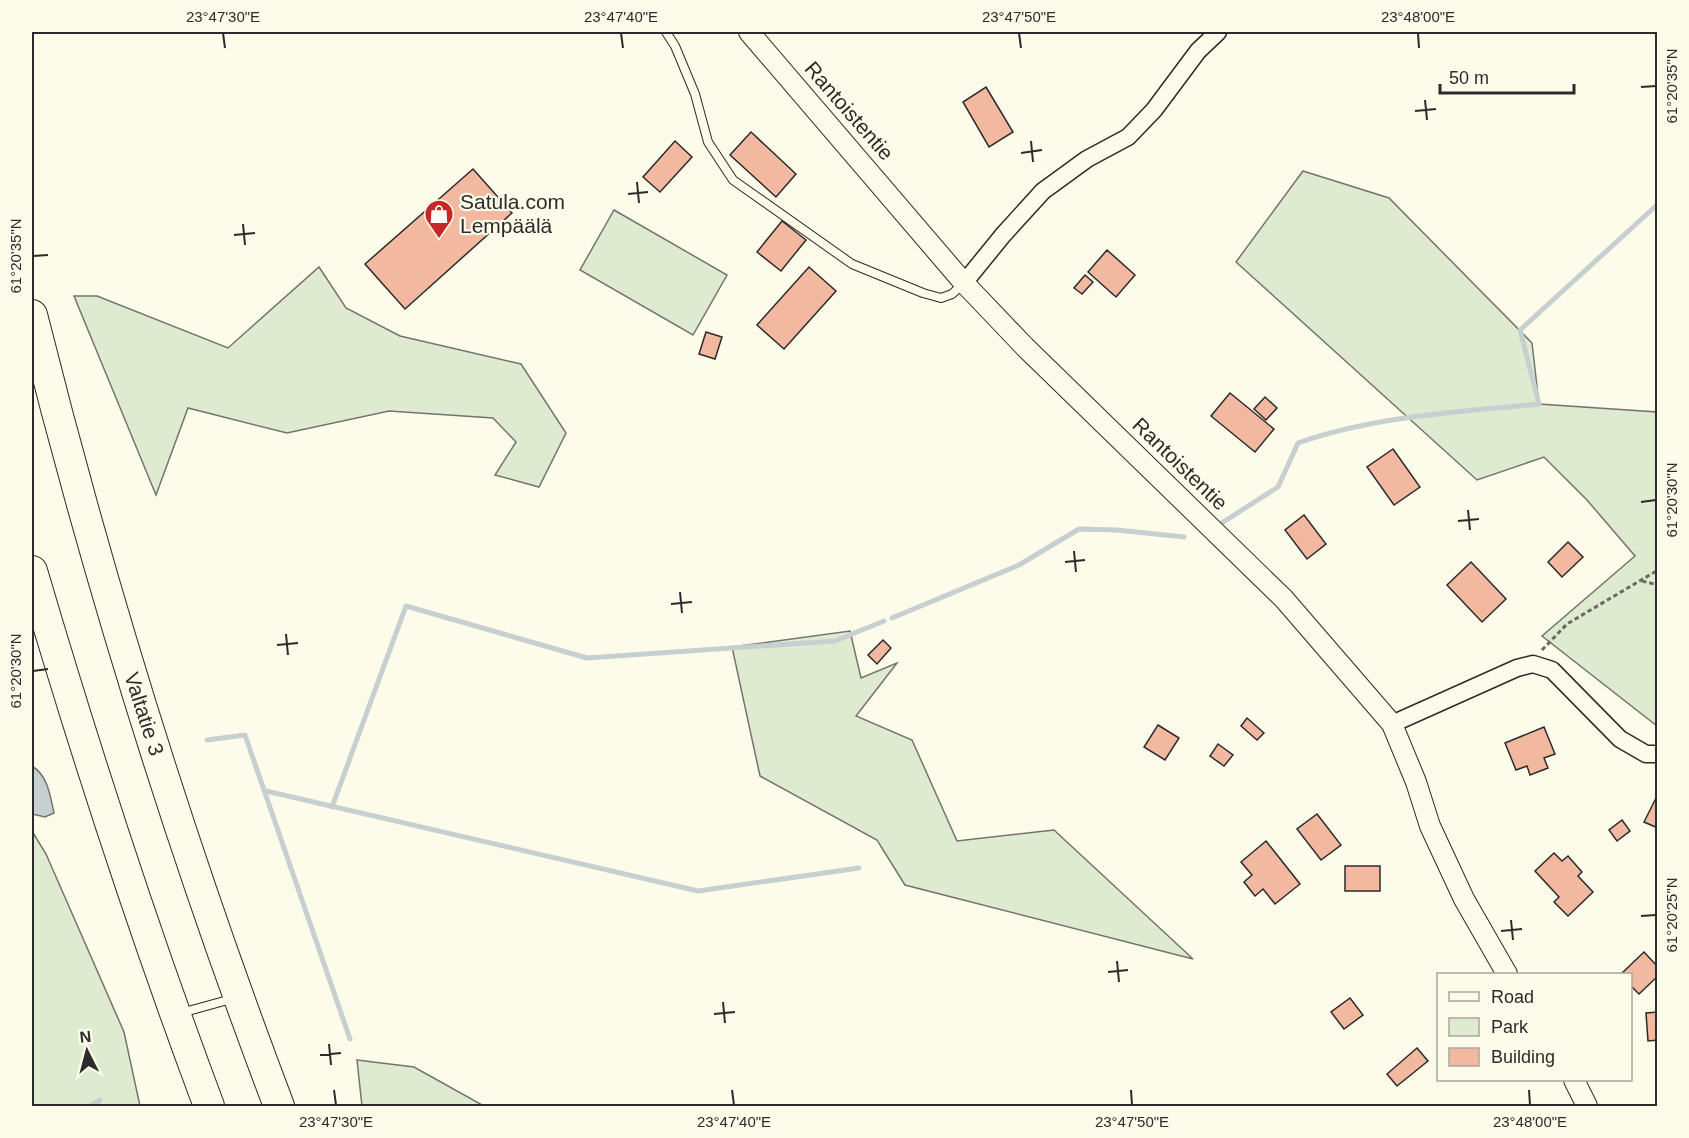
<svg xmlns="http://www.w3.org/2000/svg" width="1689" height="1138" font-family="Helvetica,sans-serif">
	<style>
		.green { fill: #deebd1; stroke: #74746e; stroke-width: 1.5 }
		.water { fill: #c7d0d0; stroke: #74746e; stroke-width: 1.5 }
		.lines { fill: none; stroke-linecap: round; stroke-linejoin: round }
		.stream { stroke: #c7d0d0; stroke-width: 5 }
		.building { fill: #f2b8a0; stroke: #2b2b2b; stroke-width: 1.5 }
		.service-casing { stroke: #2b2b2b; stroke-width: 10 }
		.minor-casing { stroke: #2b2b2b; stroke-width: 19 }
		.tertiary-casing { stroke: #2b2b2b; stroke-width: 22 }
		.motorway-casing { stroke: #2b2b2b; stroke-width: 32 }
		.path { stroke: #6a6964; stroke-width: 3; stroke-dasharray: 4.5 3; stroke-linecap: butt }
		.service { stroke: #fdfbea; stroke-width: 8 }
		.minor { stroke: #fdfbea; stroke-width: 16 }
		.tertiary { stroke: #fdfbea; stroke-width: 20 }
		.motorway { stroke: #fdfbea; stroke-width: 30 }
		.ticks { fill: none; stroke: #2b2b2b; stroke-width: 2 }
		.labels { text-anchor: middle; stroke-width: 4.5; stroke-linejoin: round; paint-order: stroke }
		.street-label { font-size: 21px; fill: #2b2b2b; stroke: #fdfbea }
		.poi-label { font-size: 21px; fill: #2b2b2b; stroke: #fdfbea; text-anchor: start }
		.neatline { fill: none; stroke: #2b2b2b; stroke-width: 2 }
		.ticks-label { font-size: 15px; text-anchor: middle; fill: #2b2b2b }
	</style>
	<rect width="100%" height="100%" fill="#fdfbea"/>
	<g class="green">
		<path d="M1303 171 1389 198 1532 343 1539 404 1657 412V726L1542 636 1635 556 1587 500 1544 457 1477 480 1236 262Z"/>
		<path d="M614 210 727 275 693 335 580 270Z"/>
		<path d="M319 267 346 308 400 336 521 364 566 433 539 487 495 475 516 442 493 418 389 411 287 433 188 408 156 495 74 296H97L228 348Z"/>
		<path d="M850 631 861 678 897 663 856 716 912 740 957 841 1054 830 1193 959 905 885 877 840 760 776 732 647Z"/>
		<path d="M32 831 46 854 124 1032 140 1106H32Z"/>
		<path d="M357 1060 414 1067 484 1106H362Z"/>
	</g>
	<path class="water" d="M32 766C48 776 50 795 54 813L45 817 32 814Z"/>
	<g class="lines">
		<g class="stream">
			<path d="M1217 526 1278 487 1298 443C1375 416 1459 412 1539 404L1520 330 1658 204"/>
			<path d="M892 618 1019 565 1079 529 1117 530 1184 537"/>
			<path d="M207 740 245 735 350 1039"/>
			<path d="M266 791 698 891 859 868"/>
			<path d="M332 807 406 606 587 658 835 641 884 621"/>
			<path d="M90 1106 100 1100"/>
		</g>
	</g>
	<g class="building">
		<path d="M986 87 1013 132 989 147 963 102Z"/>
		<path d="M751 132 796 174 776 197 730 155Z"/>
		<path d="M675 141 692 157 660 192 643 177Z"/>
		<path d="M473 169 512 213 405 309 365 264Z"/>
		<path d="M782 221 806 240 781 271 757 252Z"/>
		<path d="M1107 250 1135 275 1116 297 1088 272Z"/>
		<path d="M809 267 836 291 784 349 757 325Z"/>
		<path d="M1085 275 1093 282 1082 294 1074 288Z"/>
		<path d="M706 332 722 337 715 359 699 354Z"/>
		<path d="M1230 393 1274 429 1255 452 1211 416Z"/>
		<path d="M1265 397 1277 408 1266 420 1254 409Z"/>
		<path d="M1393 449 1420 487 1394 505 1367 467Z"/>
		<path d="M1304 515 1326 544 1307 559 1285 530Z"/>
		<path d="M1568 542 1583 557 1562 577 1548 562Z"/>
		<path d="M1471 562 1506 599 1482 622 1447 585Z"/>
		<path d="M883 640 891 648 877 664 868 655Z"/>
		<path d="M1247 718 1264 733 1257 740 1241 726Z"/>
		<path d="M1158 725 1179 738 1165 760 1144 747Z"/>
		<path d="M1544 727 1555 754 1544 758 1548 768 1530 775 1527 766 1516 770 1505 743Z"/>
		<path d="M1218 744 1233 755 1224 766 1210 756Z"/>
		<path d="M1658 794V828L1644 822Z"/>
		<path d="M1317 814 1341 845 1321 860 1297 829Z"/>
		<path d="M1622 820 1630 831 1617 841 1609 830Z"/>
		<path d="M1266 841 1300 884 1275 904 1263 889 1255 896 1244 882 1252 875 1241 862Z"/>
		<path d="M1554 853 1562 861 1568 856 1582 872 1578 876 1593 892 1568 916 1554 902 1559 897 1535 871Z"/>
		<rect x="1345" y="866" width="35" height="25"/>
		<path d="M1644 952 1658 967V976L1639 994 1630 985V974H1621Z"/>
		<path d="M1350 998 1363 1015 1344 1029 1331 1012Z"/>
		<path d="M1658 1012V1040L1648 1041 1646 1013Z"/>
		<path d="M1417 1048 1428 1061 1397 1086 1387 1074Z"/>
	</g>
	<g class="lines">
		<g class="service-casing">
			<g id="service">
				<path d="M666 32 675 46 695 94 708 142 733 180 852 264 923 293 941 298 952 294 964 283"/>
				<path d="M181 1013 235 998"/>
			</g>
		</g>
		<g class="minor-casing">
			<g id="minor">
				<path d="M964 283 1003 235 1043 191 1087 159 1128 137 1154 110 1198 51 1218 32"/>
				<path d="M1392 724 1517 668 1533 664 1552 670 1620 739 1646 754H1658"/>
			</g>
		</g>
		<g class="tertiary-casing">
			<g id="tertiary">
				<path d="M749 32 964 283 1025 347 1284 599 1392 724 1416 782 1430 826 1464 899 1507 974"/>
				<path d="M1574 1080 1587 1106"/>
			</g>
		</g>
		<g class="motorway-casing">
			<g id="motorway">
				<path d="M32 315C99 583 181 848 279 1106"/>
				<path d="M32 571C85 751 143 930 209 1106"/>
			</g>
		</g>
		<g class="path">
			<path d="M1642 581 1658 585"/>
			<path d="M1542 650 1567 624 1658 570"/>
		</g>
		<use href="#service" class="service"/>
		<use href="#minor" class="minor"/>
		<use href="#tertiary" class="tertiary"/>
		<use href="#motorway" class="motorway"/>
	</g>
	<path class="ticks" d="M223 33 225 48M621 33 623 48M1019 33 1021 48M1418 33 1419 48M1641 87 1656 86M1425 100 1427 120M1415 111 1436 109M1031 141 1033 162M1021 153 1042 150M637 182 639 203M628 194 648 192M243 224 245 245M234 235 255 233M33 256 48 255M1641 502 1656 500M1468 510 1470 530M1458 521 1479 519M1074 551 1076 572M1065 562 1085 560M680 592 682 613M671 604 692 602M286 634 288 655M277 645 298 643M33 671 48 669M1641 916 1656 915M1511 920 1513 940M1501 931 1522 929M1117 961 1119 982M1108 972 1128 970M723 1002 725 1023M714 1014 735 1012M329 1044 331 1065M320 1055 341 1053M334 1090 336 1105M732 1090 734 1105M1131 1090 1132 1105M1529 1090 1530 1105"/>
	<defs>
		<g id="shop-pin" transform="scale(1.5)"><path d="M0 17L-7.5 6A9.5 9.5 0 1 1 7.5 6Z" fill="#c62828" stroke="#fdfbea"/><path d="M-5-2.5h2.3a2.7 3.5 0 0 1 5.4 0H5L5.5 6h-11ZM-1.5-2.5h3a1.5 2.3 0 0 0-3 0Z" fill="#fff"/></g>
	</defs>
	<g fill-rule="evenodd">
		<use href="#shop-pin" x="439" y="214"/>
	</g>
	<g class="labels">
		<g class="street-label">
			<text transform="translate(849 111) rotate(49)" y="7">Rantoistentie</text>
			<text transform="translate(1180 464) rotate(44)" y="7">Rantoistentie</text>
			<text transform="translate(144 714) rotate(72)" y="7">Valtatie 3</text>
		</g>
		<g class="poi-label">
			<text x="460" y="209">Satula.com<tspan x="460" dy="24">Lempäälä</tspan></text>
		</g>
	</g>
	<rect width="1689" height="1138" fill="none" stroke="#fdfbea" stroke-width="66"/>
	<rect x="1437" y="973" width="195" height="108" fill="#fdfbea" stroke="#a9a89e" stroke-width="1.5"/>
	<rect x="1449" y="992" width="30" height="9" fill="#fdfbea" stroke="#a9a89e" stroke-width="1.5"/>
	<text x="1491" y="1003" font-size="18" fill="#2b2b2b">Road</text>
	<rect x="1449" y="1018" width="30" height="18" fill="#deebd1" stroke="#a9a89e" stroke-width="1.5"/>
	<text x="1491" y="1033" font-size="18" fill="#2b2b2b">Park</text>
	<rect x="1449" y="1048" width="30" height="18" fill="#f2b8a0" stroke="#a9a89e" stroke-width="1.5"/>
	<text x="1491" y="1063" font-size="18" fill="#2b2b2b">Building</text>
	<g transform="translate(87 1051) rotate(354)" stroke="#fdfbea" stroke-width="4.5" paint-order="stroke">
	<path d="M0-4.5L10 22L0 15L-10 22Z" fill="#2b2b2b"/>
	<text y="-9" font-size="16" font-weight="bold" text-anchor="middle" fill="#2b2b2b">N</text>
	</g>
	<path d="M1440 84v9h134v-9" fill="none" stroke="#2b2b2b" stroke-width="3"/>
	<text x="1449" y="84" font-size="18" fill="#2b2b2b" stroke="#fdfbea" stroke-width="4.5" paint-order="stroke">50 m</text>
	<rect x="33" y="33" width="1623" height="1072" class="neatline"/>
	<g class="ticks-label">
		<text x="223" y="22">23°47'30"E</text>
		<text x="621" y="22">23°47'40"E</text>
		<text x="1019" y="22">23°47'50"E</text>
		<text x="1418" y="22">23°48'00"E</text>
		<text transform="translate(1672 86) rotate(-90)" y="5">61°20'35"N</text>
		<text transform="translate(16 256) rotate(-90)" y="5">61°20'35"N</text>
		<text transform="translate(1672 500) rotate(-90)" y="5">61°20'30"N</text>
		<text transform="translate(16 671) rotate(-90)" y="5">61°20'30"N</text>
		<text transform="translate(1672 915) rotate(-90)" y="5">61°20'25"N</text>
		<text x="336" y="1127">23°47'30"E</text>
		<text x="734" y="1127">23°47'40"E</text>
		<text x="1132" y="1127">23°47'50"E</text>
		<text x="1530" y="1127">23°48'00"E</text>
	</g>
</svg>
